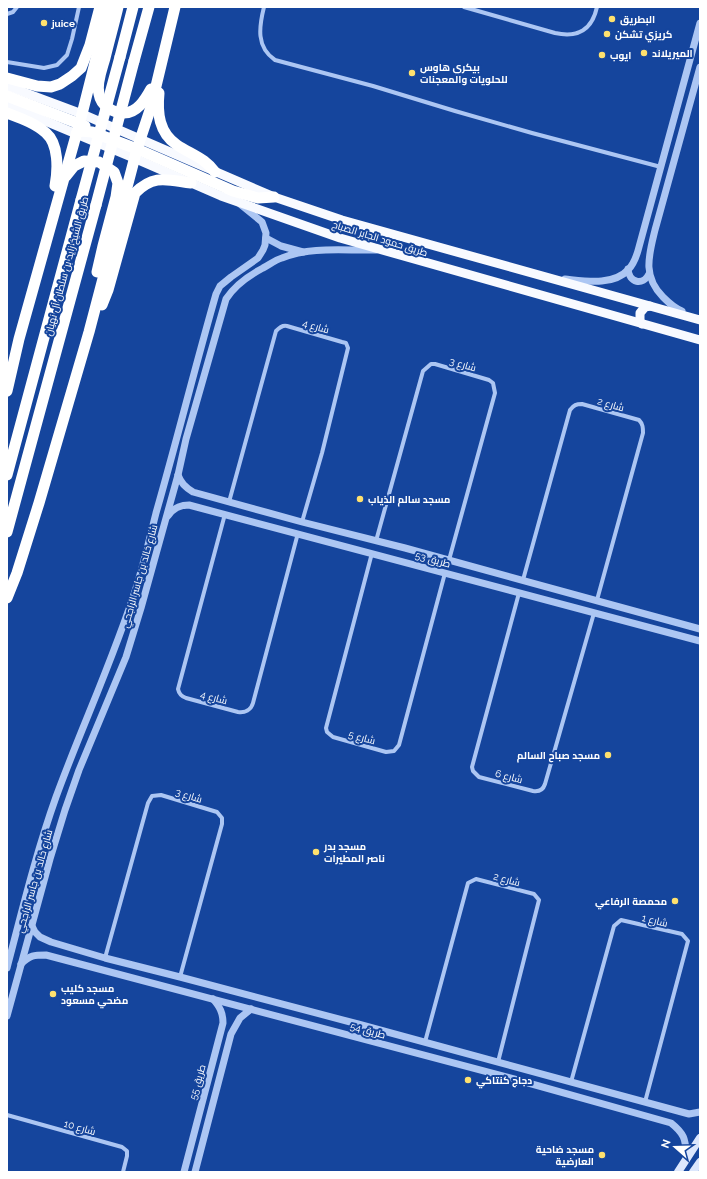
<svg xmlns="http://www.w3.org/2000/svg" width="707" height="1179" font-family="Raleway,Cairo,sans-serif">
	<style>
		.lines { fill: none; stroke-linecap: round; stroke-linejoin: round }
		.minor { stroke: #acc6f3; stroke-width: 4 }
		.tertiary { stroke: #acc6f3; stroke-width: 7 }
		.secondary { stroke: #dce7fd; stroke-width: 8 }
		.primary { stroke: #f8faff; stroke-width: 9 }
		.motorway { stroke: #fff; stroke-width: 11 }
		.motorway-bridge { stroke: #fff; stroke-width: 11 }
		.poi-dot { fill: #ffe16e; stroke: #15459d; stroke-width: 1.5 }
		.labels { text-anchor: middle; stroke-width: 4; stroke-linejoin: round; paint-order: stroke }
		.poi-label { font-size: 10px; font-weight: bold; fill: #fff; stroke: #15459d; text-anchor: start }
		.street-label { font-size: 10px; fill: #fff; stroke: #15459d }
	</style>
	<rect width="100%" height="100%" fill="#15459d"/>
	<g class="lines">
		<g class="minor">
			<path d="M264 7C259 27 256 47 275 60L373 86 455 111 532 133 661 167"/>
			<path d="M464 7 555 33C578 38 592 30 597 7"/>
			<path d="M7 14 13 12 17 7"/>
			<path d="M7 62 44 68 57 65 67 55 72 39 79 7"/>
			<path d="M229 502 276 331C279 328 282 325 287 326L342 342 346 343 348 348 322 453 302 522"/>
			<path d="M225 514 178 689C179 694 181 696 186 698L238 712C245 713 251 710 253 703L298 533"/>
			<path d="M376 541 423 371 431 364H435L489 380 493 383 495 393 449 560"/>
			<path d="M372 553 326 728 327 732 333 737 386 752 394 751 399 745 445 573"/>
			<path d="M523 580 570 410C574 405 576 404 582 404L639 420C643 424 643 428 643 433L597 600"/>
			<path d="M519 593 472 767 473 771 479 777 533 791C539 792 543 790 545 784L594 613"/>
			<path d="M105 958 148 803 152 796 161 795 217 812 222 818V824L180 977"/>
			<path d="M425 1042 468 883 476 879 534 894 539 900 498 1062"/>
			<path d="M571 1082 614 926 621 920 682 934 688 941 645 1102"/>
			<path d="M7 1115 122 1147 127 1151V1156L123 1172"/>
		</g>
		<g class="tertiary">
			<path d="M266 238 281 246 303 252"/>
			<path d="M628 269C629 283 643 286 649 274"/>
			<path d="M565 279C585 281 613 286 628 270 634 264 637 255 639 247L700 23"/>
			<path d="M682 311C674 308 669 303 663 297 642 276 649 255 655 230L700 67"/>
			<path d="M178 475C181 483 185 487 193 492L302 522 405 548 700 629"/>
			<path d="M168 516C173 508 180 505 189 505L700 641"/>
			<path d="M32 926 35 932 40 937 51 942 105 958 180 977 358 1024 689 1114 700 1112"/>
			<path d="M21 964C30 955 34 955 46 955L514 1079 671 1123C686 1135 685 1140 687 1158"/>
			<path d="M7 968C22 911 36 853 56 797 82 726 114 658 137 585 144 562 150 537 156 513 177 440 195 367 216 294L220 286 231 277 258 258 263 250 265 245 266 233 262 222 240 204"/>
			<path d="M7 1016 50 859 65 810 79 770 126 657 141 608 178 475 186 439 226 299C235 285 248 276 263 268 269 265 275 260 282 258 312 246 345 251 376 250"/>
			<path d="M184 1172 223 1023C223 1013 220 1007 213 999"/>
			<path d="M195 1172 231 1034 240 1018 251 1009"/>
		</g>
		<g class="secondary">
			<path d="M678 1172 700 1138"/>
			<path d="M693 1172 700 1162"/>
		</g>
		<g class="primary">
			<path d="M7 86 82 114 274 197 342 220 700 320"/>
			<path d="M7 105 134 158 221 196 340 238 700 340"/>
			<path d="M642 324 640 321V313L645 307 650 306"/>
		</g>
		<g class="motorway">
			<path d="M118 7C114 24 109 41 105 58 102 69 96 83 99 94 101 106 113 113 124 113 137 113 145 100 151 89"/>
			<path d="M120 57 133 7"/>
			<path d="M134 61 149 7"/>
			<path d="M7 78 37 86 51 87 60 84 72 76 81 68 90 45 100 7"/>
			<path d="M159 93C157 113 159 133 177 145 186 151 196 155 204 161 208 164 212 168 215 172"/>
			<path d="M7 96 85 126"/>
			<path d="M7 113C20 118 35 123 46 133 59 144 58 170 55 186"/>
			<path d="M76 134 81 131 92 132 137 149 233 191 258 198 274 197"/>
			<path d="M66 176 74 166 84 161 99 162 114 172 118 183 116 197 103 246 97 272"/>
			<path d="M102 305 108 290 135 193C154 174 167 180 191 183"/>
			<path d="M7 391 19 339 82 114 109 7"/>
			<path d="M7 475 81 200"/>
			<path d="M7 532 96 205"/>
			<path d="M7 598 17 573 39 503 89 332 137 149 151 107 175 7"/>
		</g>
		<g class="motorway-bridge">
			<path d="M81 200 120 57"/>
			<path d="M96 205 134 61"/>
		</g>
	</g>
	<g class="poi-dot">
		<circle cx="612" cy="19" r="4"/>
		<circle cx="44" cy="23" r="4"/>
		<circle cx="607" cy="34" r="4"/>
		<circle cx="644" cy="53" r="4"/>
		<circle cx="602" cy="55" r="4"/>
		<circle cx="412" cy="73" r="4"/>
		<circle cx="360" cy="499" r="4"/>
		<circle cx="608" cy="755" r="4"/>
		<circle cx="316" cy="852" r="4"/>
		<circle cx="675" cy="901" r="4"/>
		<circle cx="53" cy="994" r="4"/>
		<circle cx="468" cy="1080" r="4"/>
		<circle cx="602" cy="1155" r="4"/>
	</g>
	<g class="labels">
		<g class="poi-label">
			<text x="620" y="23">البطريق</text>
			<text x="52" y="27">juice</text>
			<text x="615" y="38">كريزي تشكن</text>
			<text x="652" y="57">الميريلاند</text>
			<text x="610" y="59">ايوب</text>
			<text x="420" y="71">بيكري هاوس<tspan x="420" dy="12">للحلويات والمعجنات</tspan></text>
			<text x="368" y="503">مسجد سالم الذياب</text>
			<text x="600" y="759" text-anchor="end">مسجد صباح السالم</text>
			<text x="324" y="850">مسجد بدر<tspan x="324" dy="12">ناصر المطيرات</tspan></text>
			<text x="667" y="905" text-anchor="end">محمصة الرفاعي</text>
			<text x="61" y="992">مسجد كليب<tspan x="61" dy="12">مضحي مسعود</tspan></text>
			<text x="476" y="1084">دجاج كنتاكي</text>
			<text x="594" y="1153" text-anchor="end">مسجد ضاحية<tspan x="594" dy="12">العارضية</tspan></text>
		</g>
		<g class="street-label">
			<text transform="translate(380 238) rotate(17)" y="4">طريق حمود الجابر الصباح</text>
			<text transform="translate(66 266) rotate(-75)" y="4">طريق الشيخ زايد بن سلطان آل نهيان</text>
			<text transform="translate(316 326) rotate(16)" y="4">شارع 4</text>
			<text transform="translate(463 364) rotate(16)" y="4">شارع 3</text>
			<text transform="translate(611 404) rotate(16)" y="4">شارع 2</text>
			<text transform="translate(433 559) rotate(15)" y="4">طريق 53</text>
			<text transform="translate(139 576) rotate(-74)" y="4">شارع خالد بن جاسر الراجحي</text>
			<text transform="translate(214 697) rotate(15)" y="4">شارع 4</text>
			<text transform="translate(362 737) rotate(15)" y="4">شارع 5</text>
			<text transform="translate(509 776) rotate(15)" y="4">شارع 6</text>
			<text transform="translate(189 795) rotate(17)" y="4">شارع 3</text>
			<text transform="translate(507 879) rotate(15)" y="4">شارع 2</text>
			<text transform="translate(34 881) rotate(-74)" y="4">شارع خالد بن جاسر الراجحي</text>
			<text transform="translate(655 920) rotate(14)" y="4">شارع 1</text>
			<text transform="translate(368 1030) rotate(15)" y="4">طريق 54</text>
			<text transform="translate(197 1082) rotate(-75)" y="4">طريق 55</text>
			<text transform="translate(80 1127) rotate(16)" y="4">شارع 10</text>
		</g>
	</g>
	<rect width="707" height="1179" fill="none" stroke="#ffffff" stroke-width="16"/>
	<g transform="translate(675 1147) rotate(290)" stroke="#15459d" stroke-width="3" paint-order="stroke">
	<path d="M0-3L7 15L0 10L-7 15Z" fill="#ffffff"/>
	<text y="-6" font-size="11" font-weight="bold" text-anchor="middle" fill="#ffffff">N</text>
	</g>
</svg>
